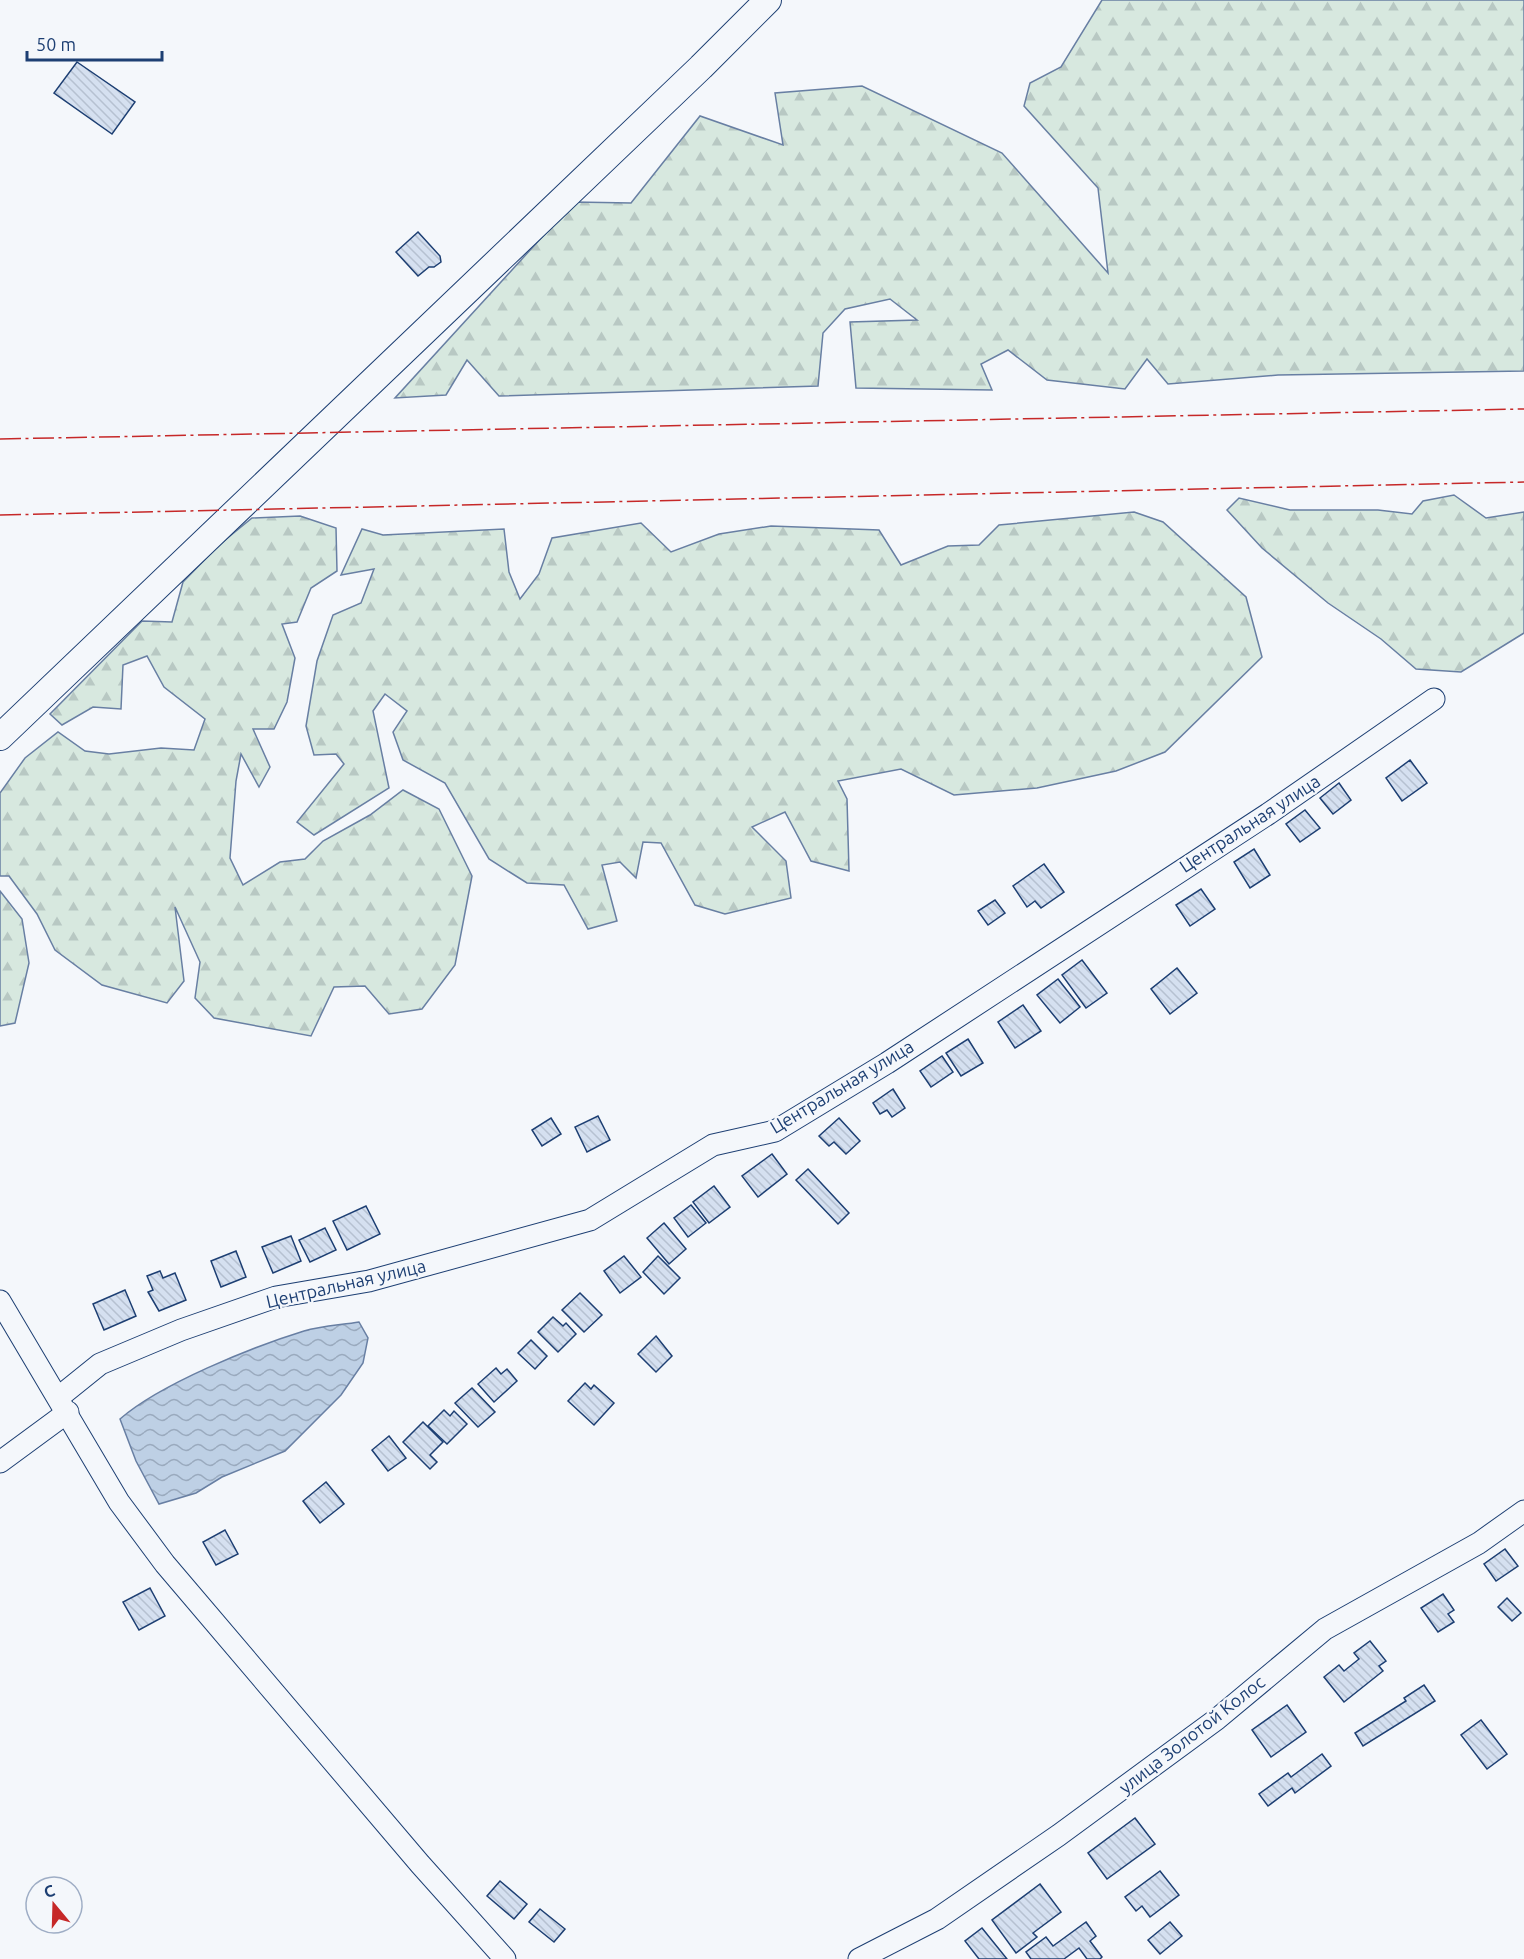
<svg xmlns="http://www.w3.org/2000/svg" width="1524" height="1959" font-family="Ubuntu,sans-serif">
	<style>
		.forest { fill: url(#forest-firs); stroke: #687fa3; stroke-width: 1.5 }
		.water { fill: url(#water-waves); stroke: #687fa3; stroke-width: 1.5 }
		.building { fill: url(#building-back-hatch); stroke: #1d3f73; stroke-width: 1.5 }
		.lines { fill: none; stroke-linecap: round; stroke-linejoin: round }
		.minor-casing { stroke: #1d3f73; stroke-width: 23 }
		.major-casing { stroke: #1d3f73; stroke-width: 28 }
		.minor { stroke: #f4f7fb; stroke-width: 21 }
		.major { stroke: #f4f7fb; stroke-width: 26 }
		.power { stroke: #c62828; stroke-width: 1.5; stroke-dasharray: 21 4.5 3 4.5; stroke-linecap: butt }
		.labels { text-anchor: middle; stroke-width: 4.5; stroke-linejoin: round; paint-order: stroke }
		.street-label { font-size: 18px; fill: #1d3f73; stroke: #f4f7fb }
	</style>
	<defs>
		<pattern id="forest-firs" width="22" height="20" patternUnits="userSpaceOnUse" patternTransform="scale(1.5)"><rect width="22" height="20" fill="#d7e8df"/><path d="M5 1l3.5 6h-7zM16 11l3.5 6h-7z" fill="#b8c8c3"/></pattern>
		<pattern id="water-waves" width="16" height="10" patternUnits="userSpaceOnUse" patternTransform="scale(1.5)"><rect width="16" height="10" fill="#bed0e5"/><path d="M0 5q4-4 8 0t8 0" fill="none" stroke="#9aaabe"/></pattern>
		<pattern id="building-back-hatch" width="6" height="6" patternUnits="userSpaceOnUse" patternTransform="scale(1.5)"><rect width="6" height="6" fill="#d5e0f0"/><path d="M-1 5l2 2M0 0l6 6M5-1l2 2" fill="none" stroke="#b6c1d1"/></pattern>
	</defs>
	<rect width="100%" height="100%" fill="#f4f7fb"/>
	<g class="forest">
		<path d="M1102 0H1524V371L1278 375 1168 384 1147 359 1125 389 1047 380 1008 350 981 364 992 390 856 388 850 322 917 320 890 299 845 309 823 333 818 386 499 396 467 360 446 395 395 398 574 202 631 203 700 116 783 145 775 93 862 86 1002 153 1108 273 1098 188 1024 106 1030 83 1061 67Z"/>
		<path d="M1454 495 1486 518 1524 512V633L1461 672 1416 669 1381 639 1328 603 1262 548 1227 510 1239 498 1290 510H1378L1412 514 1423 501Z"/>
		<path d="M1134 512 1163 522 1246 597 1262 657 1165 752 1116 771 1037 788 954 795 901 769 838 781 847 799 849 871 811 861 785 812 752 827 786 861 791 898 725 914 695 905 661 843 643 842 636 878 620 862 602 865 617 921 588 929 564 885 527 883 489 859 445 783 403 760 393 732 407 711 385 694 373 711 389 788 314 835 297 822 344 764 336 754 314 755 306 726 317 661 333 615 361 603 374 569 341 575 362 529 383 535 504 529 509 572 520 599 539 574 552 538 641 523 671 552 719 534 771 526 879 530 901 565 948 546 979 545 999 525Z"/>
		<path d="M300 516 336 528 337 571 311 588 297 622 282 624 295 658 287 702 274 729H253L270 767 259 787 241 754 236 781 230 858 243 885 280 862 305 859 323 841 370 815 403 790 439 809 472 876 455 965 422 1009 389 1014 365 986 334 987 311 1036 214 1018 195 998 200 962 175 907 184 981 167 1003 102 985 55 950 37 914 9 876H0V793L25 758 58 732 85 751 109 754 161 748 194 750 205 719 164 687 147 656 123 665 121 709 93 707 62 725 50 714 142 621 172 622 183 582 219 545 252 518Z"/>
		<path d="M0 891 22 919 29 963 15 1023 0 1026Z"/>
	</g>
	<path class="water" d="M359 1322 368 1338 363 1363 341 1395 285 1451 222 1477 196 1493 159 1504 136 1461 120 1419C160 1384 252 1347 304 1331 321 1326 341 1325 359 1322Z"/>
	<g class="building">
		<path d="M77 62 135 102 112 134 54 93Z"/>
		<path d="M418 232 440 256 441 262 434 267H429L418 276 396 252Z"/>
		<path d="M1410 760 1427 783 1402 801 1386 778Z"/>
		<path d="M1339 783 1351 800 1333 814 1320 798Z"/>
		<path d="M1305 810 1320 828 1300 842 1286 824Z"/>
		<path d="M1254 849 1270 875 1250 888 1234 862Z"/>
		<path d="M1044 864 1064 892 1041 908 1035 901 1027 907 1013 886Z"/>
		<path d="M1201 889 1215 909 1190 926 1176 905Z"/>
		<path d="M995 900 1005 913 988 925 978 911Z"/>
		<path d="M1082 960 1107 993 1086 1008 1062 975Z"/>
		<path d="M1177 968 1197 993 1170 1014 1151 989Z"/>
		<path d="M1058 979 1080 1007 1060 1023 1037 995Z"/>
		<path d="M1023 1005 1041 1031 1015 1048 998 1022Z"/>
		<path d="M968 1039 983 1063 961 1076 946 1053Z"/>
		<path d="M942 1056 953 1072 931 1087 920 1071Z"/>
		<path d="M893 1089 905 1108 892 1117 887 1110 880 1114 873 1103Z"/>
		<path d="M598 1116 610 1140 587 1152 575 1127Z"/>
		<path d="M551 1118 561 1134 542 1146 532 1130Z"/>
		<path d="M839 1118 860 1141 846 1154 834 1142 829 1146 819 1136Z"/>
		<path d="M772 1154 787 1174 758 1197 742 1176Z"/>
		<path d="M808 1169 849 1213 838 1224 796 1180Z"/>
		<path d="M714 1186 730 1207 709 1223 693 1202Z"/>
		<path d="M691 1205 706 1223 688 1237 674 1218Z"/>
		<path d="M366 1206 380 1234 347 1250 333 1221Z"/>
		<path d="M664 1223 686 1249 669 1264 647 1238Z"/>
		<path d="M325 1228 336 1250 310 1262 299 1240Z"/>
		<path d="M291 1236 301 1261 273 1273 262 1247Z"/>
		<path d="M236 1251 246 1277 221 1287 211 1261Z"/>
		<path d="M624 1256 641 1277 620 1293 604 1271Z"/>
		<path d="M658 1256 680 1278 664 1294 643 1272Z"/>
		<path d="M160 1271 163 1278 175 1273 186 1300 159 1311 148 1292 153 1290 147 1276Z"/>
		<path d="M125 1290 136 1316 104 1330 93 1304Z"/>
		<path d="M580 1293 602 1315 584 1332 562 1310Z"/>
		<path d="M553 1317 563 1326 566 1323 576 1334 558 1352 538 1332Z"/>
		<path d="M656 1336 672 1356 656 1372 638 1354Z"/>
		<path d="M531 1340 547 1356 535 1369 518 1353Z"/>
		<path d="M496 1368 501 1374 507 1369 517 1381 494 1402 478 1384Z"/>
		<path d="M585 1383 591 1389 594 1385 614 1403 594 1425 568 1401Z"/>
		<path d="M472 1388 495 1412 478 1427 455 1403Z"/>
		<path d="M444 1410 450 1416 454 1411 467 1424 447 1444 428 1426Z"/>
		<path d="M423 1422 443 1442 430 1455 437 1462 430 1469 403 1442Z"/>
		<path d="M389 1436 406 1458 388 1471 372 1450Z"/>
		<path d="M326 1482 344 1504 320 1523 303 1501Z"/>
		<path d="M225 1530 238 1554 216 1565 203 1542Z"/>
		<path d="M1505 1549 1518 1566 1496 1581 1484 1564Z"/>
		<path d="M150 1588 165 1616 139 1630 123 1602Z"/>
		<path d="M1443 1594 1454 1610 1448 1614 1454 1622 1438 1632 1421 1608Z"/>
		<path d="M1507 1598 1521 1613 1512 1621 1498 1607Z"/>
		<path d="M1370 1641 1386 1661 1379 1666 1383 1671 1344 1702 1324 1677 1339 1665 1344 1671 1359 1659 1354 1653Z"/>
		<path d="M1424 1685 1435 1701 1363 1746 1355 1733 1406 1701 1404 1698Z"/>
		<path d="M1287 1705 1306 1732 1271 1757 1252 1730Z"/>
		<path d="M1481 1720 1507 1754 1487 1769 1461 1735Z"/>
		<path d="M1322 1754 1331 1766 1295 1793 1292 1788 1268 1806 1259 1794 1288 1773 1291 1777Z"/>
		<path d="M1135 1818 1155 1844 1107 1879 1088 1853Z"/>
		<path d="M1160 1871 1179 1895 1150 1917 1142 1906 1136 1911 1125 1897Z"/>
		<path d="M500 1881 527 1904 514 1919 487 1896Z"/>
		<path d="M1040 1884 1061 1912 1033 1933 1037 1937 1016 1953 992 1920Z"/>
		<path d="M540 1909 565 1929 554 1942 529 1922Z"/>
		<path d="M1086 1922 1096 1936 1090 1941 1102 1957 1100 1959H1087L1079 1948 1064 1959H1031L1026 1952 1046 1937 1053 1946Z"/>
		<path d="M1170 1922 1182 1936 1160 1954 1148 1940Z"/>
		<path d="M982 1928 1007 1959H979L965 1941Z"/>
	</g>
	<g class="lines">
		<g class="minor-casing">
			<g id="minor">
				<path d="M0 1301 119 1502 165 1564 420 1864 505 1959"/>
				<path d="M59 1397 100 1364 181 1330 276 1297 369 1281 590 1220 713 1145 775 1131 887 1063 1268 814 1434 699"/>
				<path d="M0 1462 68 1412"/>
				<path d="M859 1959 937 1919 1059 1835 1217 1719 1325 1629 1479 1543 1524 1511"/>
			</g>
		</g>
		<g class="major-casing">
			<path id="major" d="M0 737 701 67 768 0"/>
		</g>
		<use href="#minor" class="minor"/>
		<use href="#major" class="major"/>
		<g class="power">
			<path d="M0 439 1524 409"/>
			<path d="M0 515 1524 482"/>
		</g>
	</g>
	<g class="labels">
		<g class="street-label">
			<text transform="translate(1250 824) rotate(-33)" y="6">Центральная улица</text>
			<text transform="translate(842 1087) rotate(-31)" y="6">Центральная улица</text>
			<text transform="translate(346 1284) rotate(-13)" y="6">Центральная улица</text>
			<text transform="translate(1192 1735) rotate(-38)" y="6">улица Золотой Колос</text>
		</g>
	</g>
	<g transform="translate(54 1905) rotate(341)"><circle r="28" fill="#f4f7fb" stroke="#9eadc5" stroke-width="1.5"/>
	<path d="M0-4.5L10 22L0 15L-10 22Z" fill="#c62828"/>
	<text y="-9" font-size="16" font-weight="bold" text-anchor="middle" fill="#1d3f73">С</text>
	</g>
	<path d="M27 51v9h135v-9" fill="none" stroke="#1d3f73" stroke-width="3"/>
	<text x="36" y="51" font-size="18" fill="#1d3f73" stroke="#f4f7fb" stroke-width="4.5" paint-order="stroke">50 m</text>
</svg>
